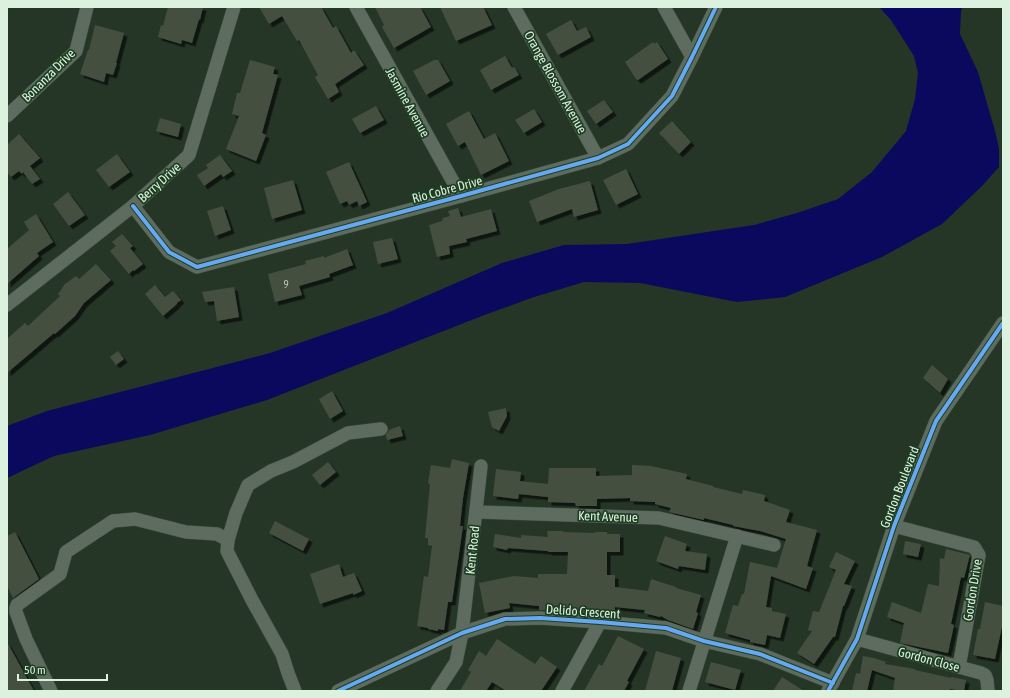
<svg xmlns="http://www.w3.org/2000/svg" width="1010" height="698" font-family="'Asap Condensed',sans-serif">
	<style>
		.water { fill: #0a095d }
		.building { fill: #445041; filter: url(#shadow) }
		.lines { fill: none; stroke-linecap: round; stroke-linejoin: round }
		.minor-casing { stroke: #435345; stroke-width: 14 }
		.minor { stroke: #5e6c60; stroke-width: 13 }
		.cycleway-casing { stroke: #1d3e22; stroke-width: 6 }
		.cycleway { stroke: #66a8f1; stroke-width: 4 }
		.labels { text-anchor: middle; stroke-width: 3.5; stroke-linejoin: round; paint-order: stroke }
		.number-label { font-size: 11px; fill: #b7c9b8 }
		.street-label { font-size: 13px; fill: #ddf1df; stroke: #1d3e22 }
	</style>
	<defs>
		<filter id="shadow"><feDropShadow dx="3.5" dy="3.5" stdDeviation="0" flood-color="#0009"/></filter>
	</defs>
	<rect width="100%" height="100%" fill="#253627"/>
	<path class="water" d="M879 7H963L961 11 960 34 978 72 995 131 999 149V167L982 186 942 224 882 257 785 297 737 302 640 283 584 282 534 297 487 314 267 400 150 435 54 456 7 478V426L47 411 270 353 387 313 502 263 564 245 627 244 754 225 797 213 838 199 872 172 906 131 915 99 918 73 914 56 891 20Z"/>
	<g class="building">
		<path d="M168 7H203L200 20 199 19 192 43 182 40 181 44 158 37 161 25 163 26Z"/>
		<path d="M259 7H321L333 28 336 26 351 53 354 50 364 65 335 84 339 92 328 99 315 77 318 75 299 40 297 41 282 16 269 24Z"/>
		<path d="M375 7H420L431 27 394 48 382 27 384 25Z"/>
		<path d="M440 7H483L492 25 456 41Z"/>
		<path d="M571 20 577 31 586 27 591 37 558 55 546 34Z"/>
		<path d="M95 25 124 33 116 63H117L113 75 106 73 104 82 80 74 88 50H89Z"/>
		<path d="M653 42 654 44 657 42 668 59 638 80 636 79 625 62Z"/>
		<path d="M505 56 512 68 514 67 519 75 491 90 480 70Z"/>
		<path d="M250 60 275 67 273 74 278 75 262 133 266 135 256 161 226 149 239 116 232 114 237 93H240Z"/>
		<path d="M434 60H438L450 81 426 95 413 71Z"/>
		<path d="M604 100 613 112 596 124 587 111Z"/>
		<path d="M376 106 384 120 360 133 352 119Z"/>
		<path d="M534 109 542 122 524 133 515 120Z"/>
		<path d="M469 111 484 139 495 133 509 161 481 175 465 142 458 146 446 124Z"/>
		<path d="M160 118 181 124 178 137 156 131Z"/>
		<path d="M672 121 691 142 679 154 659 133Z"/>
		<path d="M19 134 40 158 30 166 40 179 32 184 23 172 22 174 19 171 11 177 7 172V145Z"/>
		<path d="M117 154 130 172 109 187 96 170Z"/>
		<path d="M220 155 232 171 223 177 221 174 204 186 197 175 208 168 206 165Z"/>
		<path d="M349 162 367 202 359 206 357 201 349 205 347 201 340 204 326 172Z"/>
		<path d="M626 169 638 194 616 205 603 180Z"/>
		<path d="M293 180 302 210 272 219 264 188Z"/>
		<path d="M590 181 598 210 574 217 572 209 537 222 529 201 559 189Z"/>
		<path d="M68 192 85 215 69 226 53 204Z"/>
		<path d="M223 206 231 230 215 236 207 211Z"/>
		<path d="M458 208 461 217 491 209 497 231 466 239 467 242 449 246 450 254 437 257 429 225 442 221 443 218 450 216 448 211Z"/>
		<path d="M36 214 53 242 37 253 39 256 7 284V249L29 230 24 222Z"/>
		<path d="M122 234 133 246 130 248 143 264 134 271 133 270 129 274 110 251 116 246 112 242Z"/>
		<path d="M392 238 398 259 378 264 373 242Z"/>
		<path d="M347 249 353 265 329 274 330 277 299 286 302 295 275 302 268 274 306 264 305 261 324 256V258Z"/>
		<path d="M96 264 111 280 84 303 75 316 55 334 54 333 7 373V339L25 323 28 326 60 296 58 294 65 284 76 276 79 279Z"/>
		<path d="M155 285 165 297 173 291 181 300 177 303V304L163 316 145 294Z"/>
		<path d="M234 287 239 317 217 321 214 301 205 302 202 292Z"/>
		<path d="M118 351 124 359 116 365 110 357Z"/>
		<path d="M932 365 948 379 940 393 923 378Z"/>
		<path d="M332 391 343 411 330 419 319 399Z"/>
		<path d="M506 408 507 416 499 431 492 427 488 412Z"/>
		<path d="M400 426 403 436 387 440 386 435 388 432 389 430Z"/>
		<path d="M452 459 469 463 463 498 460 526H463L452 602H448L444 630 438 629V631L428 629V628L417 626 424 576 428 577 432 546 428 545V538H425L430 484 428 483 431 465 450 468Z"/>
		<path d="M328 462 336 472 320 485 312 475Z"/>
		<path d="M632 465 651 466 687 474 686 479 713 486V487L742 494 743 490 765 495 764 501 790 510 786 522 817 530 807 566 813 568 806 589 771 576 766 607 772 608V611L786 614 780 638 767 635 765 645 750 642V640L725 633 733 605 738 606 742 594H744L750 562 777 568 786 539 760 531 733 526V525L704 518V520L669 512 671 508 655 504V502L630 501V498L597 499V506H576L575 503 548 502V497L519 494 518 499 493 496 496 469 521 472 520 481 548 484 549 468H596V476L632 475Z"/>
		<path d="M275 521 309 539 303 551 269 533Z"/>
		<path d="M547 531H563V532L595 533V532H607V534H620V552H607V575H615V587L648 591 651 579 676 587V588L701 595 696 612 698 613 693 629 668 620 661 616 660 617 644 613 645 610 615 607V612H588V613H582L539 610V606L509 603 510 608 485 613 479 583 514 576 538 578V574H567L568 552H548V551L508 548 507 550 493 547 495 534 521 538V535L548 537Z"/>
		<path d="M15 532 39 579 13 598 7 586V536Z"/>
		<path d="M665 536 687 544 685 551 707 554 705 570 679 566 678 569 656 561Z"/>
		<path d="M905 541 921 544 918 557 903 554Z"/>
		<path d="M946 549 970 555 964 578 961 577 951 624 954 625 948 653 900 643 904 623 887 617 892 602 921 613 928 584 939 586 940 558 944 559Z"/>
		<path d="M836 552 855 561 844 584 852 586 844 606H843L835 637H833L814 664 797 653 812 631 808 630 813 611 819 612 836 570 829 567Z"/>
		<path d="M339 564 343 577 354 573 362 591 353 595V593L320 604 310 574Z"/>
		<path d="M985 602 1003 606V622L995 659 973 655 978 629H980Z"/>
		<path d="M618 636 644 649 627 681 629 682 624 691H584L599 664 602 666Z"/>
		<path d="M497 639 535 664 541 656 557 667 541 691H506L492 682 486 691H460L471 672 468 670 479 651 486 656Z"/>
		<path d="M7 642 34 691H7Z"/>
		<path d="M656 651 681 658 672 691H645Z"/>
		<path d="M863 656 874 658 886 662 885 664 915 669V670L951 678V677L966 680 964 691 950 689V691H893L895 678 872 670 867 691H852L856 673 860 674Z"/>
		<path d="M711 662 741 670 735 690 705 682Z"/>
		<path d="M782 677 804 691H773Z"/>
	</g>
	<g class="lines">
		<g class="minor-casing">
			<g id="minor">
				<path d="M356 7 461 196"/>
				<path d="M514 7 598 158"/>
				<path d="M664 7 692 57"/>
				<path d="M7 116 76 51 87 7"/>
				<path d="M133 206 169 252 197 267 461 196 598 158 628 144 672 96 692 57 716 7"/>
				<path d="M7 305 133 206 189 155 234 7"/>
				<path d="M476 512 659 518 774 545"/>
				<path d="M894 526 974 547 979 555 959 667"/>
				<path d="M857 639 959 667 981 673 985 675 987 680 988 691"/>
				<path d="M51 691 26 639 16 612V608L17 605 60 574 66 552 113 521 135 519 186 532 217 534 228 540"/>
				<path d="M295 691 288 673 282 654 252 600 227 551 228 540 236 513 248 485 271 471 293 462 348 433 381 429"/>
				<path d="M338 691 462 633 505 619 540 618 600 622 666 628 704 641 760 654 833 683"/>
				<path d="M437 691 456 662 462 633 481 466"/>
				<path d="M562 691 600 622"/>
				<path d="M689 691 737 536"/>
				<path d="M828 691 857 639 894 526 936 421 1003 323"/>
			</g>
		</g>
		<use href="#minor" class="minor"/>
		<g class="cycleway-casing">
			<g id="cycleway">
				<path d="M133 206 169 252 197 267 461 196 598 158 628 144 672 96 692 57 716 7"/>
				<path d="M338 691 462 633 505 619 540 618 600 622 666 628 704 641 760 654 833 683"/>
				<path d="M828 691 857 639 894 526 936 421 1003 323"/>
			</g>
		</g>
		<use href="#cycleway" class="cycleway"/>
	</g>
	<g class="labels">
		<g class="number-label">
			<text x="286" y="288">9</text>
		</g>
		<g class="street-label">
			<text transform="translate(48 75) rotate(-45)" y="5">Bonanza Drive</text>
			<text transform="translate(556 82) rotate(61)" y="5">Orange Blossom Avenue</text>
			<text transform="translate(408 102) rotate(61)" y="5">Jasmine Avenue</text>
			<text transform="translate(159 182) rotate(-42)" y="5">Berry Drive</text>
			<text transform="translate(447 189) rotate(-15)" y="5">Rio Cobre Drive</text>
			<text transform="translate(899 487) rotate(-69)" y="5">Gordon Boulevard</text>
			<text transform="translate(608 516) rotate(2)" y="5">Kent Avenue</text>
			<text transform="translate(472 550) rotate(-84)" y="5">Kent Road</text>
			<text transform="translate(972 590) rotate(-81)" y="5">Gordon Drive</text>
			<text transform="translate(583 611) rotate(4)" y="5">Delido Crescent</text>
			<text transform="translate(929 659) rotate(15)" y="5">Gordon Close</text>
		</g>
	</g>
	<rect width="1010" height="698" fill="none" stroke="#ddf1df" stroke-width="16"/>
	<path d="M18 674v6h89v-6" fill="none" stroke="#ddf1df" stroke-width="2"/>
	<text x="24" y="674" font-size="12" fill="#ddf1df" stroke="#1d3e22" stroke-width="3" paint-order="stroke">50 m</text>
</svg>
